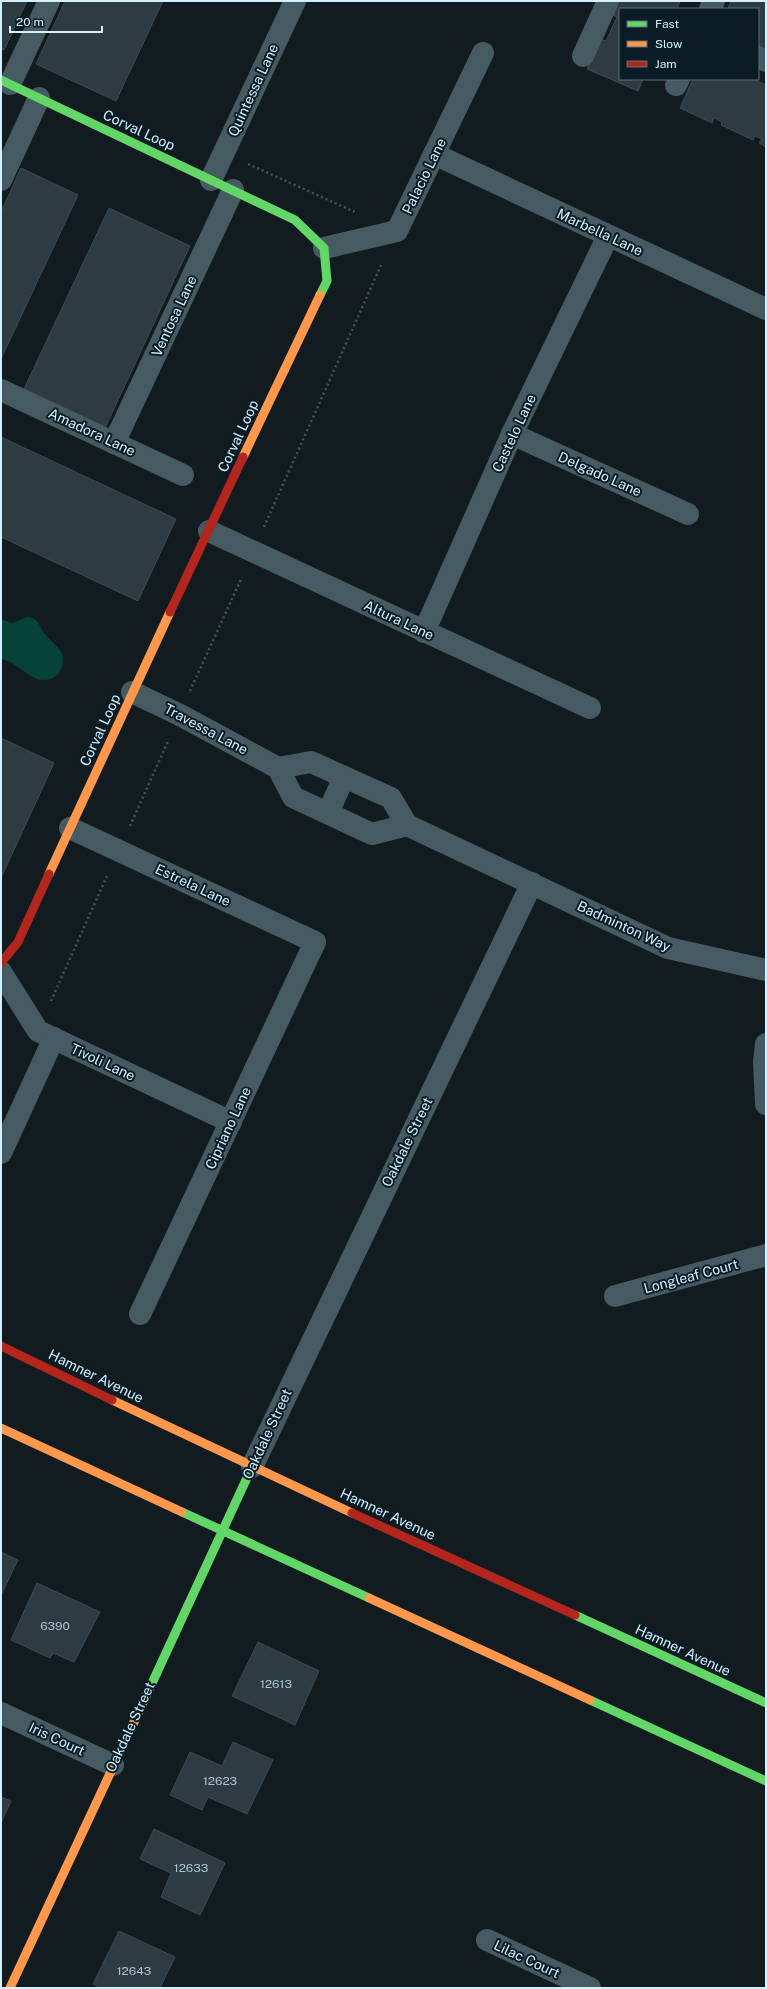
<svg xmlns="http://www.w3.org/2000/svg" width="767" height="1989" font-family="'Public Sans',sans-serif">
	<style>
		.water { fill: #064238 }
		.building { fill: #2f3b42; stroke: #3c4b54 }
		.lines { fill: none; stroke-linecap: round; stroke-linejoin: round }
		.path { stroke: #3d5a50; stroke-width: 2.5; stroke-dasharray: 2 3; stroke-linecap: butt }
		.street { stroke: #465b61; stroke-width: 22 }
		.fast { stroke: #63d668; stroke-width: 9 }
		.slow { stroke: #ff974d; stroke-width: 9 }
		.jam { stroke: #b3261e; stroke-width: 9 }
		.labels { text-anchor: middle; stroke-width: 4; stroke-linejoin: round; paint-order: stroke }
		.number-label { font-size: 12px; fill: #a8c4d0 }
		.street-label { font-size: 14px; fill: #d1f1ff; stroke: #0c1c25 }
	</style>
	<rect width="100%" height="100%" fill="#121b1f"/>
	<path class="water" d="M27 617C40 618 38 626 45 634 53 645 67 650 62 666 61 671 57 676 53 678 31 687 21 662 1 659V619L12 623Z"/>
	<g class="building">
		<path d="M1 1H27L4 50 1 49Z"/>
		<path d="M65 1H163L116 101 36 64Z"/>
		<path d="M619 1H680L677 9H620V79H643L638 91 587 69 600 39 606 41 617 17 613 15Z"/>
		<path d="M731 1H766V49L758 46V9H728Z"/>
		<path d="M693 79H753L766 85V147L759 143 762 139 755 136 753 140 721 125 722 122 714 118 712 123 680 108Z"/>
		<path d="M21 168 78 195 1 359V212Z"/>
		<path d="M109 208 190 246 105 428 24 389Z"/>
		<path d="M1 437 176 519 138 601 1 537Z"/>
		<path d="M1 738 54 763 1 878Z"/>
		<path d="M1 1552 18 1560 1 1595Z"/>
		<path d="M37 1583 100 1612 74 1662 53 1653 50 1658 11 1640Z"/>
		<path d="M258 1642 319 1671 295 1725 232 1696Z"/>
		<path d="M233 1742 273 1760 247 1814 208 1797 202 1810 170 1795 190 1752 222 1766Z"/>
		<path d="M1 1797 11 1801 1 1823Z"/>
		<path d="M154 1829 225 1863 200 1915 161 1897 171 1873 140 1859Z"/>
		<path d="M119 1931 175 1957 160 1988H101L93 1984Z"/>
	</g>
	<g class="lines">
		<g class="path">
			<path d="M248 164 355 212"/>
			<path d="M264 527 382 263"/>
			<path d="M190 691 242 577"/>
			<path d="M130 826 169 739"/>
			<path d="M51 1001 107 876"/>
		</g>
		<g class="street">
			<path d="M710 9 714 1"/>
			<path d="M583 56 608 1"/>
			<path d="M758 57 766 61"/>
			<path d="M10 84 49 1"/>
			<path d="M676 85 679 79"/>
			<path d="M434 154 766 309"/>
			<path d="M1 180 39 98"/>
			<path d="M211 180 295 1"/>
			<path d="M324 248 397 231 483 53"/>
			<path d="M1 390 183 475"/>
			<path d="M512 434 688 514"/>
			<path d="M114 443 233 190"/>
			<path d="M209 531 590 708"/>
			<path d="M424 632 512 434 608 236"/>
			<path d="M132 692 180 715 278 768 293 797 372 834 407 825"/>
			<path d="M278 768 311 762 391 798 407 825 668 948 766 970"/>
			<path d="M328 813 344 777"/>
			<path d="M70 828 315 942 140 1314"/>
			<path d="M1 972 38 1031 231 1122"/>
			<path d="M766 1044 764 1062 766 1104"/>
			<path d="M1 1153 54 1038"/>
			<path d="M615 1296 766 1255"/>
			<path d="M252 1467 532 883"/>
			<path d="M1 1713 113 1765"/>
			<path d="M487 1940 590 1988"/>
		</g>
		<g class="fast">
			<path d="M1 80 295 220 324 248 327 281 320 295"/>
			<path d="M182 1512 369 1598"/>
			<path d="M575 1615 766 1703"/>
			<path d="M590 1700 766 1781"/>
			<path d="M141 1707 252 1467"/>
		</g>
		<g class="slow">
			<path d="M243 457 320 295"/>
			<path d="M49 874 170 612"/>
			<path d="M112 1400 352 1513"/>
			<path d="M1 1428 182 1512"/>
			<path d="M369 1598 590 1700"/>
			<path d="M10 1988 141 1707"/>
		</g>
		<g class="jam">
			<path d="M170 612 243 457"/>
			<path d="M1 963 18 942 49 874"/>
			<path d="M1 1346 112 1400"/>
			<path d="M352 1513 575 1615"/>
		</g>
	</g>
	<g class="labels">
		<g class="number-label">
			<text x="55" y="1630">6390</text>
			<text x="276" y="1688">12613</text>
			<text x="220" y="1785">12623</text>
			<text x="191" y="1872">12633</text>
			<text x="134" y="1975">12643</text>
		</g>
		<g class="street-label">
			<text transform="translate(253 90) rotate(-65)" y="5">Quintessa Lane</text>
			<text transform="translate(139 130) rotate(25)" y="5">Corval Loop</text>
			<text transform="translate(424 176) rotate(-64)" y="5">Palacio Lane</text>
			<text transform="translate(600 232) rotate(25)" y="5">Marbella Lane</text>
			<text transform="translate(174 316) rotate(-65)" y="5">Ventosa Lane</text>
			<text transform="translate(92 432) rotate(25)" y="5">Amadora Lane</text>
			<text transform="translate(514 433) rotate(-65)" y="5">Castelo Lane</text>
			<text transform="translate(238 436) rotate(-65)" y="5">Corval Loop</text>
			<text transform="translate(600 474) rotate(24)" y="5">Delgado Lane</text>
			<text transform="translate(399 620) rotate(25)" y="5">Altura Lane</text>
			<text transform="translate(206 729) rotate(28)" y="5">Travessa Lane</text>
			<text transform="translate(100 730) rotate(-65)" y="5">Corval Loop</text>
			<text transform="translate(193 885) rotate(25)" y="5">Estrela Lane</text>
			<text transform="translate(624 926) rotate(25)" y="5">Badminton Way</text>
			<text transform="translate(103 1062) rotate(25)" y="5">Tivoli Lane</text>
			<text transform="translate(228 1128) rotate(-65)" y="5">Cipriano Lane</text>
			<text transform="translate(407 1142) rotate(-64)" y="5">Oakdale Street</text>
			<text transform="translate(691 1276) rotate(-15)" y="5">Longleaf Court</text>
			<text transform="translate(96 1376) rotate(26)" y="5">Hamner Avenue</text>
			<text transform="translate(267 1434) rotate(-65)" y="5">Oakdale Street</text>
			<text transform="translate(388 1514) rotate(25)" y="5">Hamner Avenue</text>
			<text transform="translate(683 1650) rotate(25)" y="5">Hamner Avenue</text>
			<text transform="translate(130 1727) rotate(-65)" y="5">Oakdale Street</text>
			<text transform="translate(57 1739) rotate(25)" y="5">Iris Court</text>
			<text transform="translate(527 1959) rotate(25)" y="5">Lilac Court</text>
		</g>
	</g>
	<rect width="767" height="1989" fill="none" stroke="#d1f1ff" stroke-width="4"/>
	<rect x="619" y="8" width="140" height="72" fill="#0c1c25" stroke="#5b717c"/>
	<rect x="627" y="21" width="20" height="6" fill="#63d668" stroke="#5b717c"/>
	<text x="655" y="28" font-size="12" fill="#d1f1ff">Fast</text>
	<rect x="627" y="41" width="20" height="6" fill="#ff974d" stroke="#5b717c"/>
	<text x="655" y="48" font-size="12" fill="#d1f1ff">Slow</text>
	<rect x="627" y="61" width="20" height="6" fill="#b3261e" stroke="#5b717c"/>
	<text x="655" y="68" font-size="12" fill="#d1f1ff">Jam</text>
	<path d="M10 26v6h92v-6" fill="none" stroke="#d1f1ff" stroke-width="2"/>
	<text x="16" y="26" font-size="12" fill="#d1f1ff" stroke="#0c1c25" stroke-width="3" paint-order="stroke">20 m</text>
</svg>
